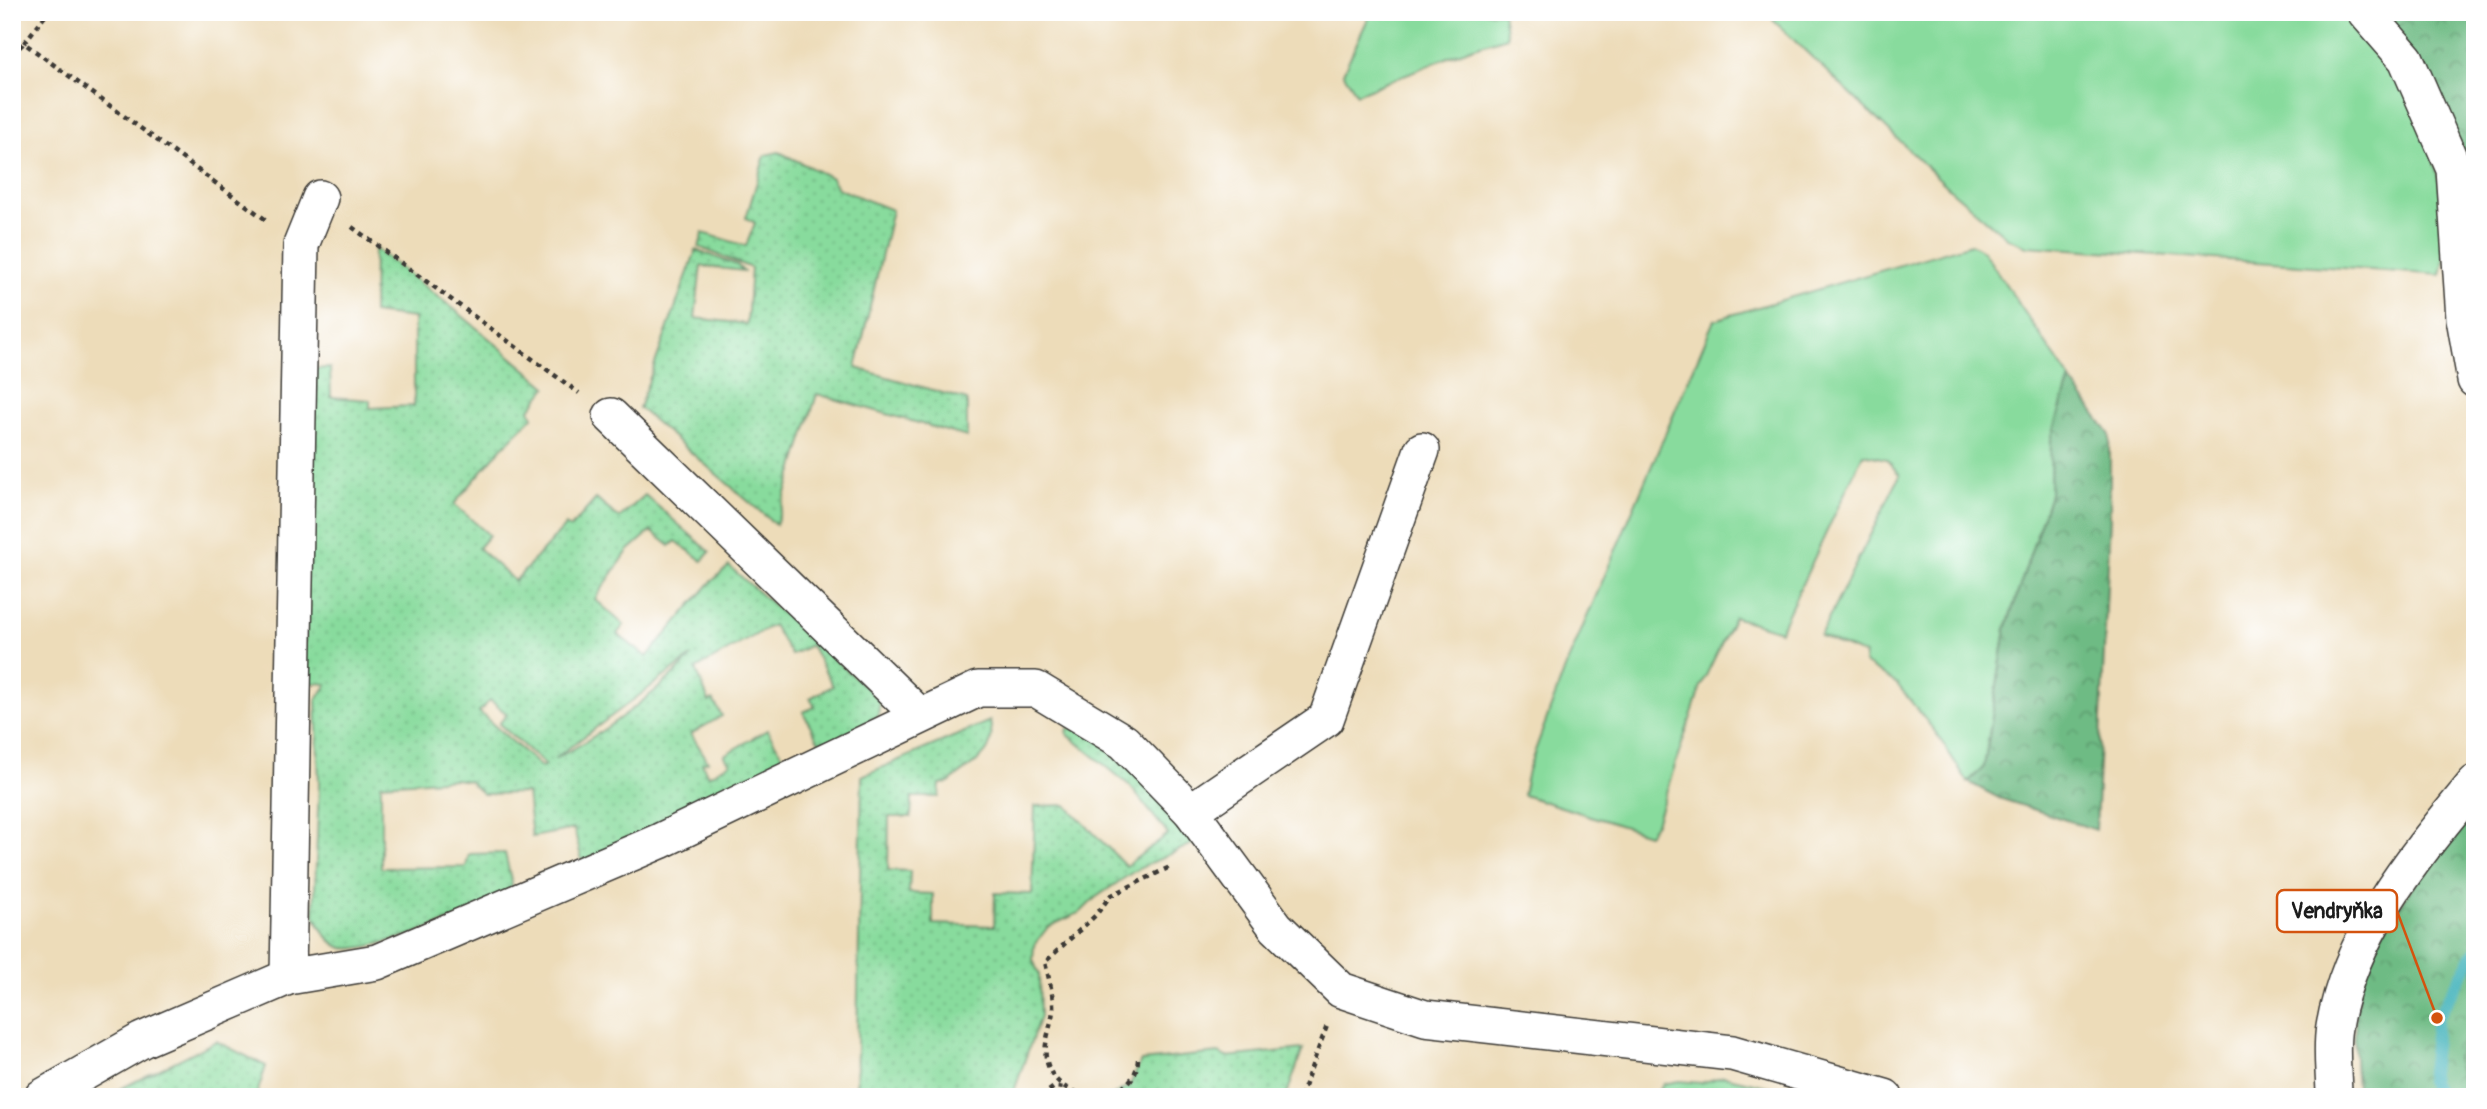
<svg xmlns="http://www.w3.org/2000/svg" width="2487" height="1109" font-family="Pangolin,sans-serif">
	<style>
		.grass { fill: #88db9d; stroke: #527c5c; stroke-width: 2 }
		.forest { fill: url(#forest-crowns); stroke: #456c50; stroke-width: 2 }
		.garden { fill: url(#garden-dots); stroke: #527c5c; stroke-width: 2; fill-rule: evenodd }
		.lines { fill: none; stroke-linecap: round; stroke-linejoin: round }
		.stream { stroke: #44b4bc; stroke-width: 12 }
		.minor-casing { stroke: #3b3934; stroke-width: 38 }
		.path { stroke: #3b3934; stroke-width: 4.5; stroke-dasharray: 5 5; stroke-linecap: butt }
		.minor { stroke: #fff; stroke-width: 35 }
		.leader { fill: none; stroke: #d4530e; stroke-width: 2.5 }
		.callout-dot { fill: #d4530e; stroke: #fff; stroke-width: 2.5 }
		.callout { fill: #fff; stroke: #d4530e; stroke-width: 2.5 }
		.callout-label { font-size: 21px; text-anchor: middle; font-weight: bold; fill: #1c1c1c }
	</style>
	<defs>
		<pattern id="forest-crowns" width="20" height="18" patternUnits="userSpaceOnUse" patternTransform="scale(1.75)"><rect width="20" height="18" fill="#6ebb84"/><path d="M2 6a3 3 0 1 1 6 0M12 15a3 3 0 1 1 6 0" fill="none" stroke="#5a976b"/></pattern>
		<pattern id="garden-dots" width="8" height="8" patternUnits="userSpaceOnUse" patternTransform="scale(1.75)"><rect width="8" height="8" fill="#88db9d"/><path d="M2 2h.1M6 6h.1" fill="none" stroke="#75bb87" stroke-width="1.8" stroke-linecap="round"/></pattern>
	</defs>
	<rect width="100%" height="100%" fill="#fff"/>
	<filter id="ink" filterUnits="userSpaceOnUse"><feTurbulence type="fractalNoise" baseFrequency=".0143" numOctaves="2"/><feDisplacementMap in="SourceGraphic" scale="14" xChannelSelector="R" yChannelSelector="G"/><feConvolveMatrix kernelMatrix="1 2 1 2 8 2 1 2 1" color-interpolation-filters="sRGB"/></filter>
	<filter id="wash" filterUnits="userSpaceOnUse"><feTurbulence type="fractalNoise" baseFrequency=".00686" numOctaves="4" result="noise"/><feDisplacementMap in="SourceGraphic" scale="28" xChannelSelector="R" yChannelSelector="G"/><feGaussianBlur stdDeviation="1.57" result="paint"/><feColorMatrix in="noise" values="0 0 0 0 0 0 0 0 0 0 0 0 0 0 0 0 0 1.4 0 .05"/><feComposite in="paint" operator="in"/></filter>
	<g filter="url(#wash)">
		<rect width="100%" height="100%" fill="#eddcb9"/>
		<g class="grass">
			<path d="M1371 12H1503L1507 37 1471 48 1357 94 1343 73Z"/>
			<path d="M1773 12H2343C2357 28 2374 43 2386 61 2425 115 2458 209 2441 275L2027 246 2007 238 1951 190 1773 20Z"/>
			<path d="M1971 244 1983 251 2070 379 2051 439 2050 494 2006 629 1984 767 1968 782 1936 733 1897 684 1864 663 1865 655 1820 636 1900 475 1886 459 1863 454 1780 631 1734 617 1701 686 1656 823 1648 834 1523 795 1528 770 1566 666 1714 320Z"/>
			<path d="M2475 1015V1097H2467L2456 1058Z"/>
			<path d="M1724 1076 1812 1097H1655L1663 1084 1679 1081 1701 1083Z"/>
		</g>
		<g class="forest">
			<path d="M2386 12H2475V165L2469 161Z"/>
			<path d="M2070 379 2110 435V518L2096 830 1999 798 1968 782 1984 767 2006 629 2050 494 2051 439Z"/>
			<path d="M2475 809V1015L2456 1058 2467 1097H2358C2354 1062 2352 1024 2360 990 2377 921 2433 863 2475 809Z"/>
		</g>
		<g class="garden">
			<path d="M779 152 832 178 837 188 892 210 856 368 967 400V437L817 394 776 525 639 408 696 250 737 265 743 271 701 266 695 318 747 324 751 268 699 247 703 233 746 246 755 223 746 218 765 155Z"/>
			<path d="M374 248 454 309 547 387 530 409 533 417 499 451 454 504 489 535 478 548 515 581 566 525 570 528 596 499 619 518 645 495 710 552 702 561 676 541 670 546 651 531 628 551 595 599 624 625 617 634 647 657 710 583 729 566 880 700 878 717 836 740 819 742 803 712 815 707 810 698 833 686 811 645 791 655 773 625 696 669 709 702 713 700 722 716 691 734 708 761 702 763 708 776 730 763 724 755 767 730 790 767 584 868 574 829 532 837 527 793 483 794 469 781 455 779 381 784V868L466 867 469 854 505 853 512 884 509 899C480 909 363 958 340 947 327 941 319 926 314 914L319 784 316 701 327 684 304 682 310 369 330 368 331 397 370 400V408L414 406V318L373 313ZM692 656C661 690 596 739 554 759ZM490 700 507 714 499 724 545 765 541 767 479 712Z"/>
			<path d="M990 721C998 758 971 762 949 783L940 784 939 797H912L911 817H889L888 870 910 871 909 893 933 894V924L994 926 995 893 1032 894 1035 806 1066 805 1126 866 1168 834 1129 785 1067 734 1068 728 1090 732 1203 839 1136 870 1095 898 1081 912 1048 927 1034 945 1033 960 1039 974 1040 1016 1012 1097H856L862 776Z"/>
			<path d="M216 1041 266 1066 256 1097H104Z"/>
			<path d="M1303 1049 1286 1097H1110L1130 1085 1141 1061 1219 1053 1226 1057Z"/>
		</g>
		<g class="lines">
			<g class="stream">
				<path d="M2472 12 2475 17"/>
				<path d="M2440 1097 2430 1082 2437 1018 2475 952"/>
			</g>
		</g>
	</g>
	<g filter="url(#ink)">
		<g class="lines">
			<g class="minor-casing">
				<g id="minor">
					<path d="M2365 12 2406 59 2454 169 2464 318 2475 380"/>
					<path d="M611 416 919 715"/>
					<path d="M1191 811 1326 719 1422 450"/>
					<path d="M288 977 301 245 320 198"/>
					<path d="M42 1097 142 1040 288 977 377 962 660 841 978 689H1036L1124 742 1191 811 1276 927 1341 990 1425 1018 1732 1053 1885 1097"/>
					<path d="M2334 1097C2334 1074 2330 1049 2334 1027 2350 932 2416 855 2475 783"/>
				</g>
			</g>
			<g class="path">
				<path d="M24 43 48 12"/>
				<path d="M12 54 24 43 269 222"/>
				<path d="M352 227 579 393"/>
				<path d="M1138 1059C1136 1105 1064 1106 1049 1068 1040 1047 1051 1031 1053 1010 1054 995 1048 976 1045 962L1096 915 1110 896 1172 866"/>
				<path d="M1041 1097 1054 1087 1064 1088"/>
				<path d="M1300 1097 1327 1026"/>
			</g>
			<use href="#minor" class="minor"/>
		</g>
	</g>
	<path class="leader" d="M2437 1018L2397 911"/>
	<circle class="callout-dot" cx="2437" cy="1018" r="7"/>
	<rect class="callout" x="2277" y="890" width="120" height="42" rx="7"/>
	<g class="callout-label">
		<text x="2337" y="918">Vendryňka</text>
	</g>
	<rect width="2487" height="1109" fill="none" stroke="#fff" stroke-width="42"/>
</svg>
